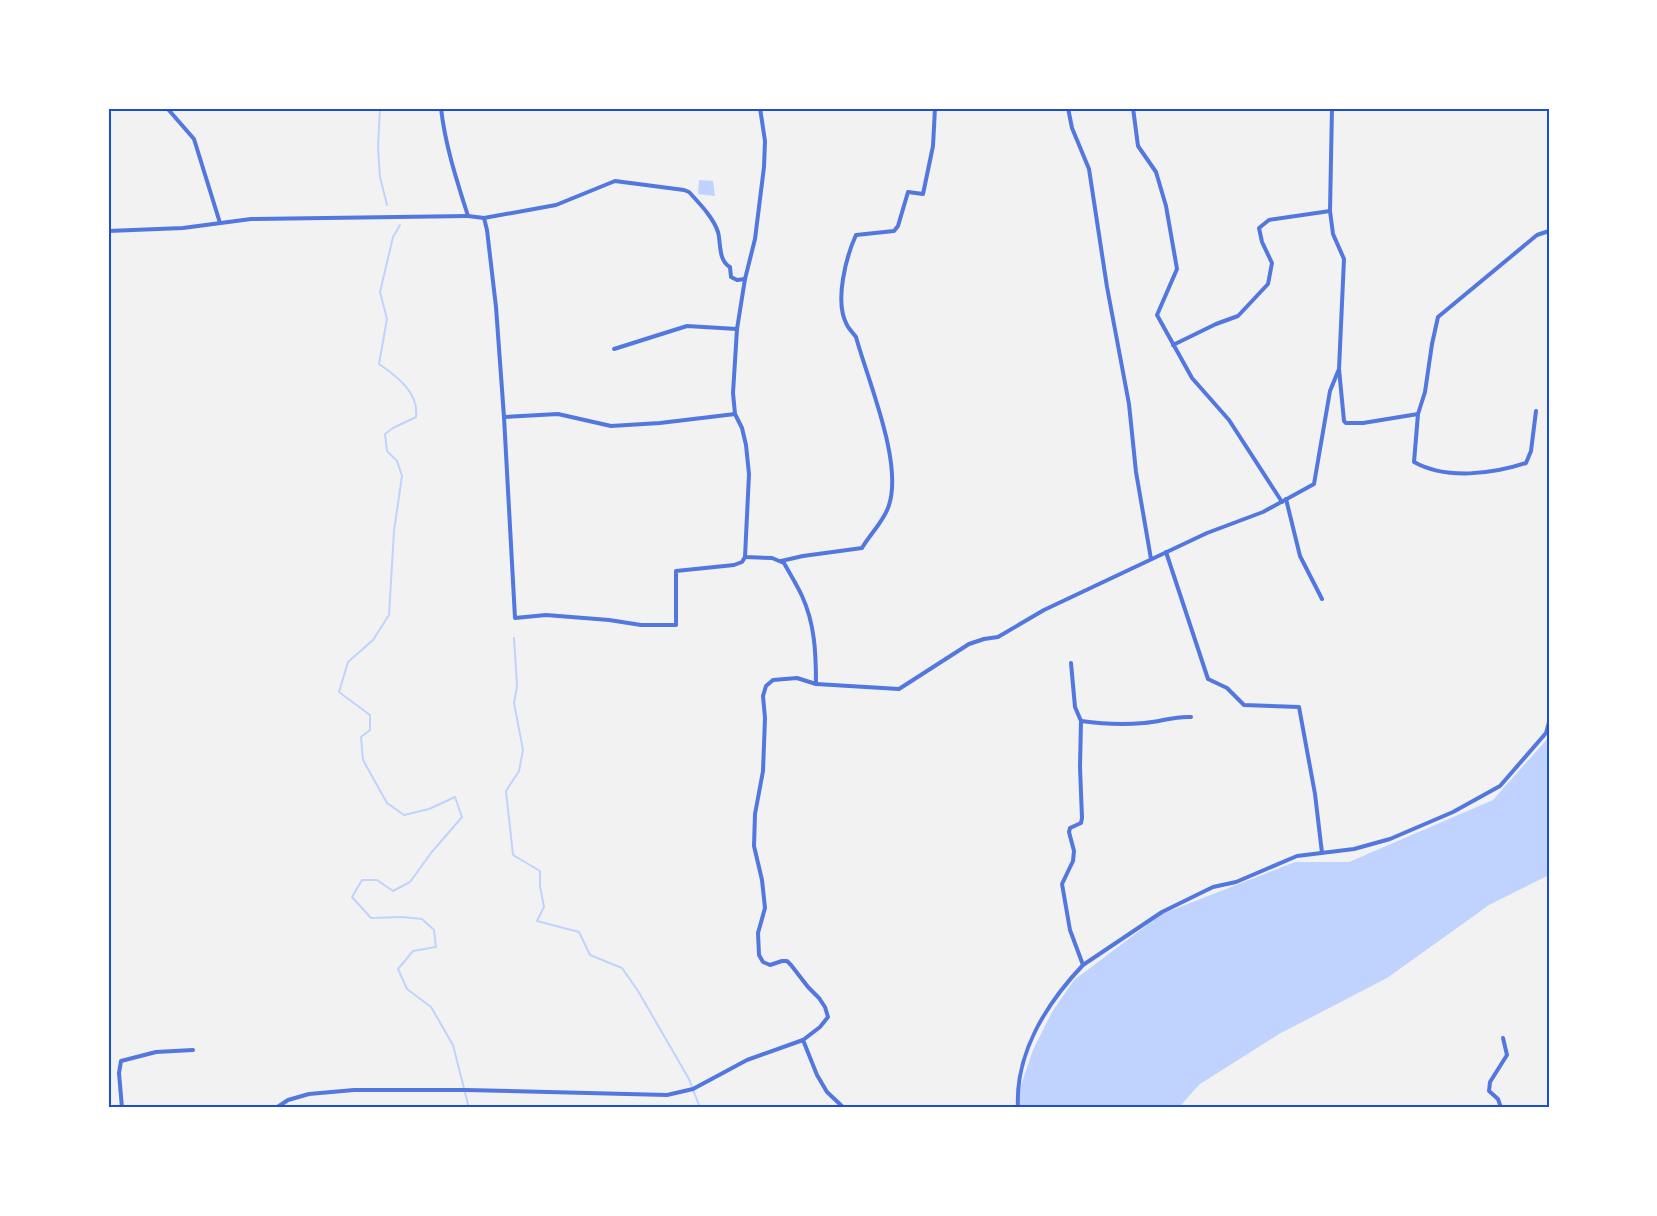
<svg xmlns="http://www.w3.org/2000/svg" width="1657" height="1216" font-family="Cabin,sans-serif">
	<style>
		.water { fill: #bfd3fe }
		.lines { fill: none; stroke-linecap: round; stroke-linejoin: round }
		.stream { stroke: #bfd3fe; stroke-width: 2 }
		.minor { stroke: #5277de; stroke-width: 4 }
		.neatline { fill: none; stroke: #1d4ed8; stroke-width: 2 }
	</style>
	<rect width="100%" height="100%" fill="#f2f2f2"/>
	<g class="water">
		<path d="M699 180 713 181 715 196 698 194Z"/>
		<path d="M1549 737V875L1489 905 1387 978 1279 1034 1200 1084 1178 1108H1020L1019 1091 1033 1050 1052 1012 1074 980 1162 914 1295 862H1349L1493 800Z"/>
	</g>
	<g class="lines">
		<g class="stream">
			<path d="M380 108 378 147 380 177 387 205"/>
			<path d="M400 225 393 237 380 292 387 319 379 364C398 377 419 393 416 417L393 428 385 434 387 451 397 461 402 476 394 531 389 615 373 640 348 662 339 692 370 715V730L361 737 363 760 387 803 404 815 429 809 455 797 462 817 431 853 410 882 393 891 377 880H362L352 897 371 918 402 917 422 919 434 930 436 947 413 951 398 969 407 989 431 1007 453 1045 469 1108"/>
			<path d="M514 638 517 686 514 703 523 750 519 771 506 791 513 855 540 871V886L544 907 537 921 579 932 590 955 622 968 638 991 689 1079 700 1108"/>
		</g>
		<g class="minor">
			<path d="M167 108 194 139 220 223"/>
			<path d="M441 108C445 145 457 181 468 216L484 218 487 230 496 307 504 417"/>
			<path d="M1068 108 1072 128 1089 169 1107 287 1129 404 1136 472 1151 559"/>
			<path d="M1133 108 1138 146 1156 172 1166 206 1177 269 1157 315 1192 378 1229 420 1282 502"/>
			<path d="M484 218 556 205 615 181 684 190 689 192C699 203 713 217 718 232 721 243 718 260 730 267L731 277 737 280 745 279"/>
			<path d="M108 231 183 228 251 219 468 216"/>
			<path d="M1173 345 1216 324 1238 316 1268 284 1272 263 1262 242 1259 228 1269 220 1330 211"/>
			<path d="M614 349 687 326 737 329"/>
			<path d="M1339 369 1344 421 1346 423H1363L1418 414 1425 392 1432 344 1438 317 1537 235 1549 231"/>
			<path d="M735 414 660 423 611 426 558 414 504 417 515 618 546 615 609 620 641 625H676V571L734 565 742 562 745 557"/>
			<path d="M1418 414 1414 462C1446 480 1493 474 1526 463L1531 451 1536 411"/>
			<path d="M1286 499 1300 556 1322 599"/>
			<path d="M1166 552 1208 679 1227 688 1244 705 1299 707 1315 794 1322 853"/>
			<path d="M781 561 803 556 862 548C870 534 885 520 889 505 903 462 868 381 856 337 853 333 849 329 847 325 834 302 846 257 856 235L894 231 898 226 908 192 923 194 933 146 935 108"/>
			<path d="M1071 663 1075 707 1081 721 1080 767 1082 818 1081 823 1070 828 1069 832 1074 851 1073 861 1062 884 1070 930 1083 965"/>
			<path d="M816 684 899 689 969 644 984 639 998 637 1044 610 1207 533 1263 512 1314 484 1330 391 1339 369 1344 259 1333 234 1330 211 1332 108"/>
			<path d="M1081 721C1102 724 1123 725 1144 723 1160 722 1174 716 1191 717"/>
			<path d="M803 1040 817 1075 827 1092 844 1108"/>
			<path d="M122 1108 119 1073 121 1061 156 1052 193 1050"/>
			<path d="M276 1108 288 1100 309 1094 354 1090H466L667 1095 693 1089 747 1060 803 1040 820 1027 828 1017 825 1007 819 998 808 987 791 965 787 961H782L770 965 763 962 759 955 758 933 765 908 762 880 754 846 755 814 763 771 765 718 763 696 766 686 773 680 797 678 816 684C816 654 815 624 802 596 797 585 790 574 784 563L772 558 745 557 749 474 746 445 742 428 735 414 733 393 737 329 745 279 755 239 764 167 765 141 760 108"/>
			<path d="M1018 1108C1015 1054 1046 1004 1083 965L1162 912 1213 887 1236 882 1297 856 1354 849 1390 839 1453 812 1500 786 1546 733 1549 722"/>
			<path d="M1501 1108 1498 1099 1489 1091 1490 1082 1507 1055 1503 1038"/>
		</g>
	</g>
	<rect width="1657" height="1216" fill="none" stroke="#ffffff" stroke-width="219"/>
	<rect x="110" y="110" width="1438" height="996" class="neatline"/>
</svg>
